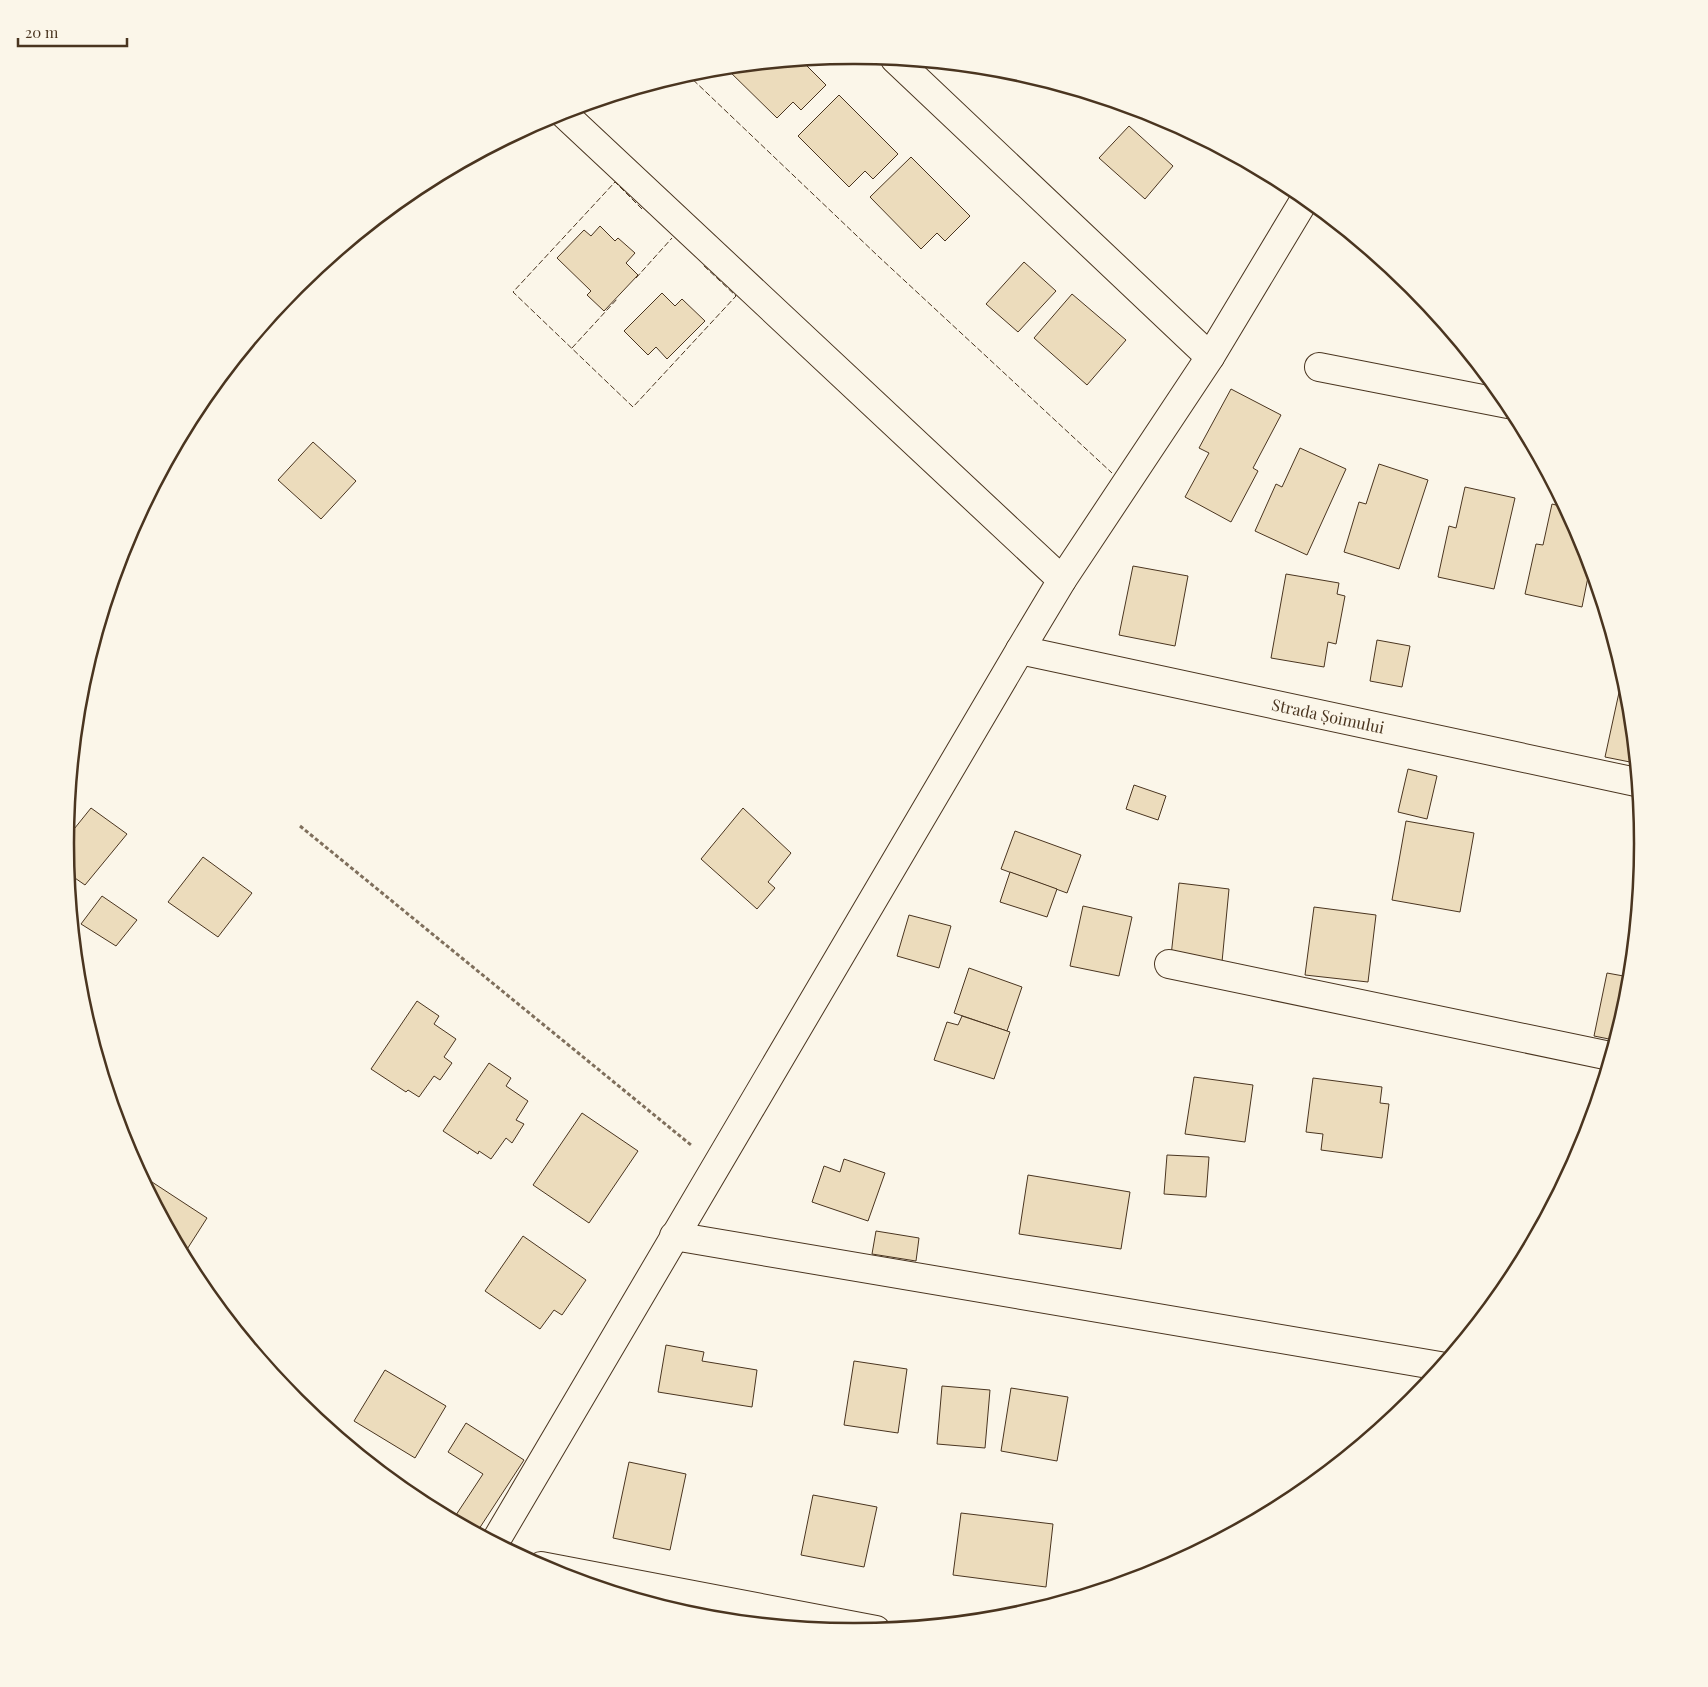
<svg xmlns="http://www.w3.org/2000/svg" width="1708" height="1687" font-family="'Playfair Display',serif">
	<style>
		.building { fill: #ecdcbc; stroke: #4a3520 }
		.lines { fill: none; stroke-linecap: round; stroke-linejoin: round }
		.street-casing { stroke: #4a3520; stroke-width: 30 }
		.secondary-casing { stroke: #4a3520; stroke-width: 30 }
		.path { stroke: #7f6f5c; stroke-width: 3; stroke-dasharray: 4 2.5; stroke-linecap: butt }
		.street { stroke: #fbf6e9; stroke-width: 28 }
		.secondary { stroke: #fbf6e9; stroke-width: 28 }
		.fence { stroke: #4a3520; stroke-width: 1; stroke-dasharray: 6 2.5; stroke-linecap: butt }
		.labels { text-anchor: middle; stroke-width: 4; stroke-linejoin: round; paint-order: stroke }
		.street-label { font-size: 16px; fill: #4a3520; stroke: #fbf6e9 }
		.rim { fill: none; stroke: #4a3520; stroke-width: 2.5 }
	</style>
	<rect width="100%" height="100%" fill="#fbf6e9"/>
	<g class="building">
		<path d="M801 60 826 85 801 110 793 102 777 118 726 68Z"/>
		<path d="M839 95 898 154 873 179 865 171 849 187 798 136Z"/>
		<path d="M1129 126 1173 166 1145 199 1099 158Z"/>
		<path d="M911 157 970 216 945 241 937 233 921 249 870 197Z"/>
		<path d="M600 226 615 241 618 238 635 253 626 263 638 275 604 311 587 295 591 291 557 258 584 230 591 236Z"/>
		<path d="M1024 262 1056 291 1018 332 986 304Z"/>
		<path d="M662 293 675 306 682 299 705 321 667 359 656 347 648 355 624 331Z"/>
		<path d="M1072 294 1126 340 1087 385 1034 338Z"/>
		<path d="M1231 389 1281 415 1253 468 1258 471 1231 522 1185 497 1209 453 1199 448Z"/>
		<path d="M313 442 356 481 321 519 278 480Z"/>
		<path d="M1300 448 1346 469 1307 555 1255 531 1276 484 1282 487Z"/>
		<path d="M1379 464 1428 480 1399 569 1344 552 1359 502 1366 504Z"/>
		<path d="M1465 487 1515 498 1494 589 1438 577 1449 526 1456 528Z"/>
		<path d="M1552 504 1564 507 1583 542 1590 567 1582 607 1525 594 1536 544 1543 545Z"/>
		<path d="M1133 566 1188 576 1175 646 1119 635Z"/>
		<path d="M1286 574 1339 583 1337 594 1345 596 1336 644 1328 642 1324 667 1271 658Z"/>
		<path d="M1377 640 1410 646 1402 687 1370 681Z"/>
		<path d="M1623 674 1627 690 1635 763 1605 757Z"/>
		<path d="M1408 769 1437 776 1427 819 1398 812Z"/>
		<path d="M1134 785 1166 796 1158 820 1126 809Z"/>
		<path d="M91 808 127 834 85 885 72 876 69 880 66 843V839Z"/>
		<path d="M743 808 791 853 768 882 775 888 757 909 701 859Z"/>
		<path d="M1406 821 1474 833 1460 912 1392 900Z"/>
		<path d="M1015 831 1081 855 1067 893 1001 869Z"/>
		<path d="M203 857 252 893 218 937 168 902Z"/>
		<path d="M1010 872 1057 889 1047 917 1000 902Z"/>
		<path d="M1179 883 1229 889 1222 962 1171 956Z"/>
		<path d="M102 896 137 920 116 946 81 924Z"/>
		<path d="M1083 906 1132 917 1119 976 1070 966Z"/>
		<path d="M1314 907 1376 915 1368 982 1305 975Z"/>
		<path d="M909 915 951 926 939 968 897 956Z"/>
		<path d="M969 968 1022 987 1007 1031 954 1013Z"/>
		<path d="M1607 973 1629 977 1627 998 1614 1040 1594 1036Z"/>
		<path d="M417 1001 439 1016 434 1024 456 1039 444 1057 452 1063 440 1080 434 1076 419 1097 408 1090 406 1092 371 1069Z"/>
		<path d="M962 1016 1010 1032 994 1079 934 1060 947 1022 958 1025Z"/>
		<path d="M489 1063 511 1078 506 1086 528 1101 516 1120 524 1124 512 1143 506 1138 491 1159 479 1151 478 1154 443 1131Z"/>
		<path d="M1194 1077 1253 1085 1245 1142 1185 1134Z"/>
		<path d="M1313 1078 1382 1087 1380 1103 1389 1104 1382 1158 1321 1150 1323 1134 1306 1132Z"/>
		<path d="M582 1113 638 1151 589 1223 533 1185Z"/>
		<path d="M123 1137 137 1149 131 1156 125 1145Z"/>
		<path d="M1167 1155 1209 1157 1206 1197 1164 1194Z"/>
		<path d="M844 1159 885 1173 868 1221 812 1202 824 1166 840 1172Z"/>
		<path d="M1028 1175 1130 1192 1121 1249 1019 1234Z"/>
		<path d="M152 1182 207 1218 184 1254 148 1188Z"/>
		<path d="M876 1231 919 1238 916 1261 872 1254Z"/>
		<path d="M523 1236 586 1280 562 1315 554 1310 540 1329 485 1291Z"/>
		<path d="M666 1345 704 1352 702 1361 757 1370 752 1407 658 1392Z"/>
		<path d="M854 1361 907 1369 898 1433 844 1425Z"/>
		<path d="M385 1370 446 1406 415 1458 354 1421Z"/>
		<path d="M942 1386 990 1390 985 1448 937 1444Z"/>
		<path d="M1011 1388 1068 1397 1057 1461 1001 1451Z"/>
		<path d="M466 1423 524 1460 477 1532 454 1518 483 1474 448 1452Z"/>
		<path d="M629 1462 686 1474 670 1550 613 1538Z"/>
		<path d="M813 1495 877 1507 864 1567 801 1555Z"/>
		<path d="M961 1513 1053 1524 1046 1587 953 1575Z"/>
	</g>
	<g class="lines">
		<g class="street-casing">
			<g id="street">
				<path d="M895 59 1210 357"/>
				<path d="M562 112 1062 580"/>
				<path d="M1319 367 1508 404"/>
				<path d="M1020 650 1636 782"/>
				<path d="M1169 964 1610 1056"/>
				<path d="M674 1236 1440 1366"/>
				<path d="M495 1542 1020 650 1062 580 1210 357 1305 199"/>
			</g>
		</g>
		<g class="secondary-casing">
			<path id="secondary" d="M541 1566 876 1630"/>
		</g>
		<path class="path" d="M300 826 691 1145"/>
		<use href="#street" class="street"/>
		<use href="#secondary" class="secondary"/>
		<g class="fence">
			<path d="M687 74 878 256 1112 473"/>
			<path d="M642 209 615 182 513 292 633 407 736 296 703 265"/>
			<path d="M636 278 672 238"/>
			<path d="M572 348 618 298"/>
		</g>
	</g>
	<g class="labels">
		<g class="street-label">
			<text transform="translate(1328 716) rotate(12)" y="6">Strada Șoimului</text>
		</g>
	</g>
	<path d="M0 0H1708V1687H0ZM853 64H855A779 779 0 0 1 1634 843V844A779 779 0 0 1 855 1623H853A779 779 0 0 1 74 844V843A779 779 0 0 1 853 64Z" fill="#fbf6e9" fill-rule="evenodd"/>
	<path class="rim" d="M853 64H855A779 779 0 0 1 1634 843V844A779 779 0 0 1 855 1623H853A779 779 0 0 1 74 844V843A779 779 0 0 1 853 64Z"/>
	<path d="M18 38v8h109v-8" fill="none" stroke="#4a3520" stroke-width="2.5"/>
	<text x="25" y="38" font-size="15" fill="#4a3520" stroke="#fbf6e9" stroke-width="4" paint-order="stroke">20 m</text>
</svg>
